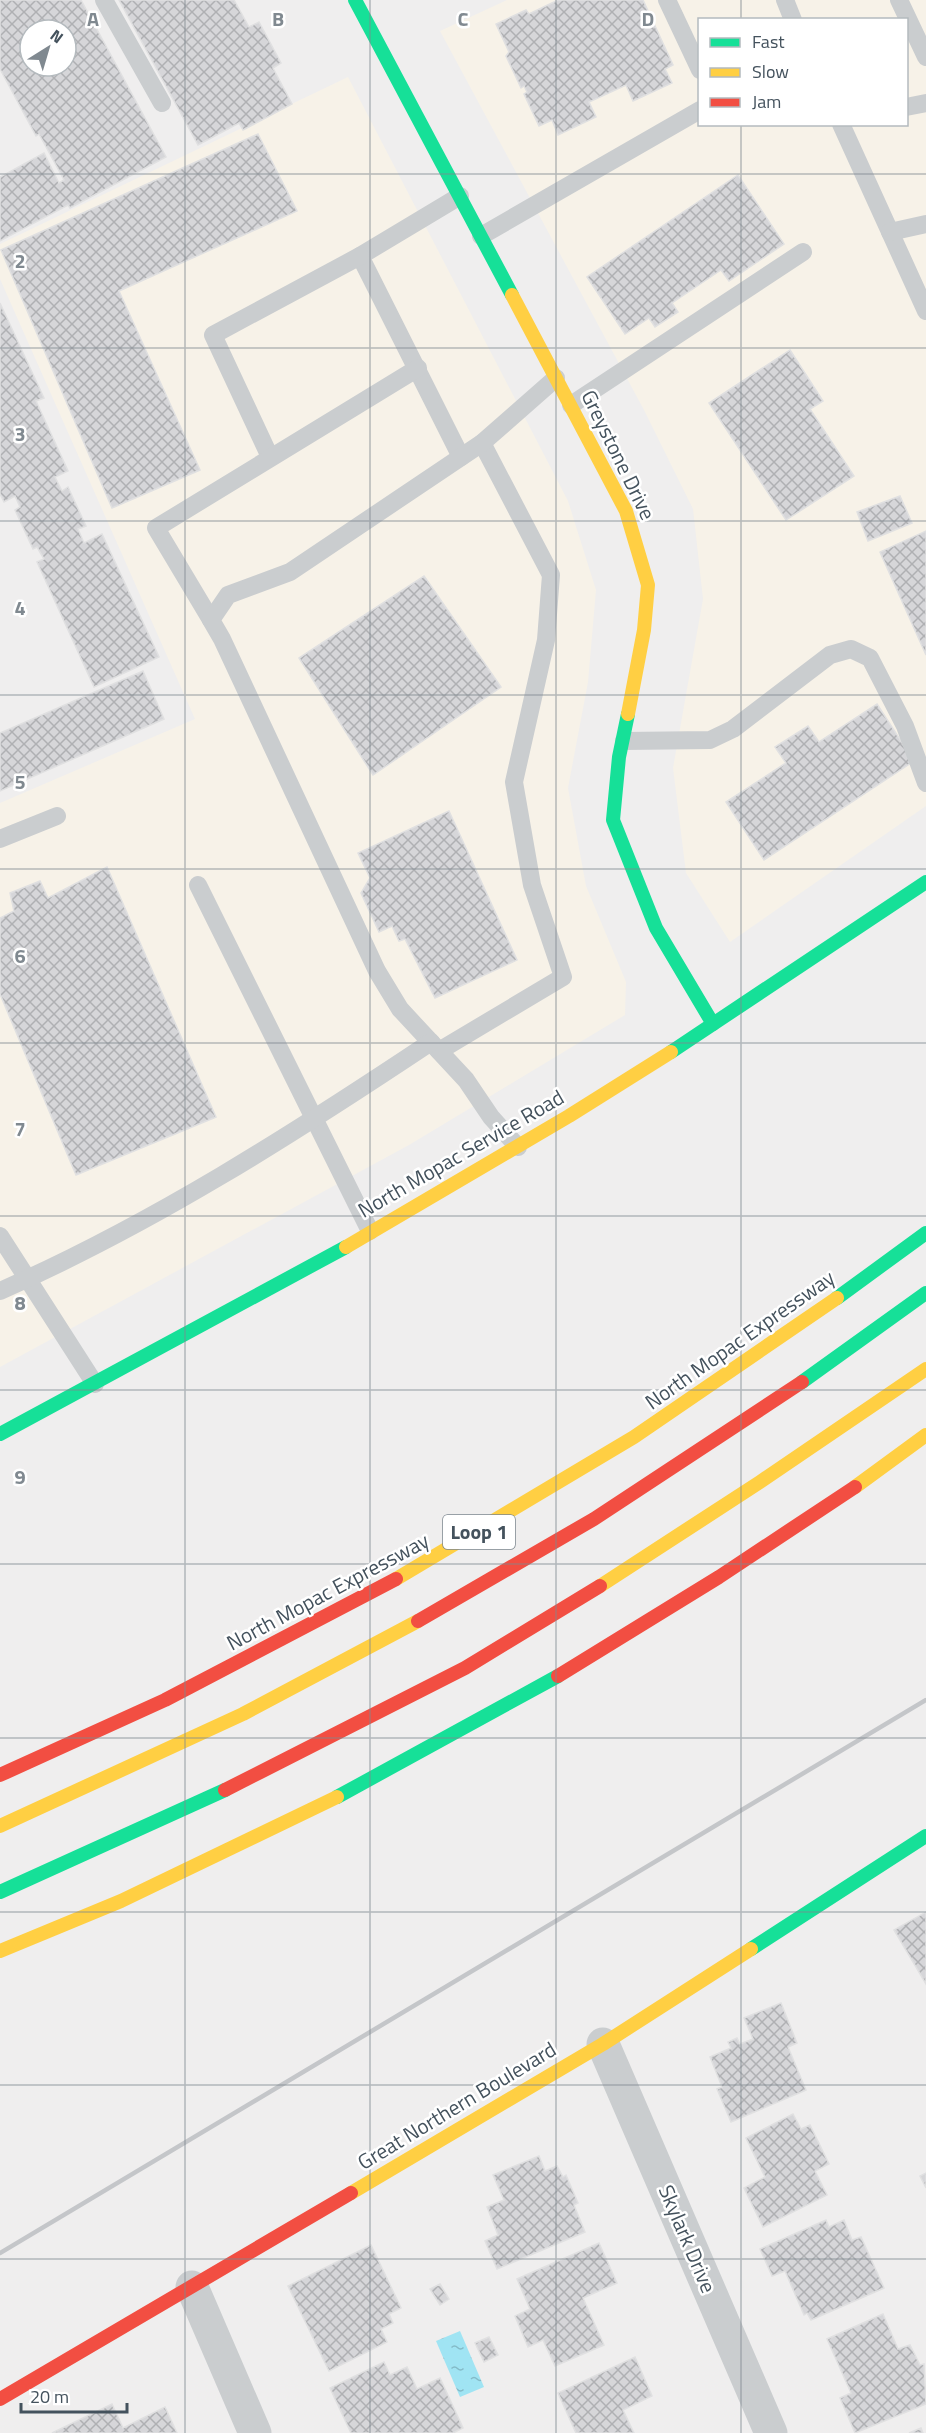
<svg xmlns="http://www.w3.org/2000/svg" width="926" height="2433" font-family="'Titillium Web',sans-serif">
	<style>
		.commercial { fill: #f7f2e8; fill-rule: evenodd }
		.water { fill: url(#water-ripples) }
		.building { fill: url(#building-cross-hatch); stroke: #e0e0e1; stroke-width: 1.5; fill-rule: evenodd }
		.lines { fill: none; stroke-linecap: round; stroke-linejoin: round }
		.lane { stroke: #cacdcf; stroke-width: 18 }
		.street { stroke: #cacdcf; stroke-width: 33 }
		.fast { stroke: #16e098; stroke-width: 14 }
		.slow { stroke: #ffcf43; stroke-width: 14 }
		.jam { stroke: #f24e42; stroke-width: 14 }
		.rail { stroke: #c4c6c9; stroke-width: 4.5 }
		.grid { fill: none; stroke: #808990; stroke-width: 1.5; stroke-opacity: 0.55 }
		.labels { text-anchor: middle; stroke-width: 5; stroke-linejoin: round; paint-order: stroke }
		.shield { fill: #fff; stroke: #7c868e; stroke-width: 1.5 }
		.shield-label { font-size: 20px; font-weight: bold; fill: #44525d }
		.street-label { font-size: 21px; fill: #44525d; stroke: #fff }
		.grid-label { font-size: 20px; text-anchor: middle; font-weight: bold; fill: #808990; stroke: #fff; stroke-width: 5; stroke-linejoin: round; paint-order: stroke }
	</style>
	<defs>
		<pattern id="water-ripples" width="26" height="14" patternUnits="userSpaceOnUse" patternTransform="scale(1.5)"><rect width="26" height="14" fill="#a0e4f3"/><path d="M2 4q2-2 4 0t4 0M15 11q2-2 4 0t4 0" fill="none" stroke="#84bbc8"/></pattern>
		<pattern id="building-cross-hatch" width="8" height="8" patternUnits="userSpaceOnUse" patternTransform="scale(1.5)"><rect width="8" height="8" fill="#d6d6d9"/><path d="M0 0l8 8M0 8l8-8" fill="none" stroke="#afb0b3"/></pattern>
	</defs>
	<rect width="100%" height="100%" fill="#efeeee"/>
	<g class="commercial">
		<path d="M507 0H926V806L730 942 686 873 673 768 703 599 693 509 644 410 440 31ZM700 20H906V124H700Z"/>
		<path d="M348 77 568 501 596 590 588 682 568 788 586 886 626 982 625 1015 409 1145 0 1367V803L195 719 0 279V244Z"/>
	</g>
	<path class="water" d="M460 2331 484 2387 460 2397 436 2341Z"/>
	<g class="building">
		<path d="M0 0H81L166 157 70 208 68 205 0 241V177L44 153 59 183 64 180 39 134 36 136 0 69ZM30 30H66V66H30Z"/>
		<path d="M119 0H234L249 27 259 22 281 63 273 68 292 104 243 130 239 123 198 145Z"/>
		<path d="M558 0H643L673 65 665 69 672 83 633 101 626 85 589 102 596 117 558 135 552 120 539 126 524 94 527 92 524 86 521 88 506 56 509 52 496 24 526 10 529 14Z"/>
		<path d="M258 134 297 211 119 291 200 470 112 508 1 250Z"/>
		<path d="M738 175 784 244 729 281 721 270 672 303 678 312 655 327 649 318 625 334 587 277Z"/>
		<path d="M0 303 44 398 36 401 68 471 55 477 62 491 68 487 86 526 78 529 84 543 102 534 159 657 94 687 37 562 44 559 37 547 33 549 15 510 20 507 15 496 4 502 0 494Z"/>
		<path d="M790 350 823 401 810 409 854 476 786 520 709 403Z"/>
		<path d="M900 496 912 523 868 541 857 512Z"/>
		<path d="M926 531V655L880 552Z"/>
		<path d="M424 576 501 687 373 775 299 658Z"/>
		<path d="M143 671 164 719 0 791V733Z"/>
		<path d="M877 704 914 761 764 860 726 802 786 763 775 747 808 726 819 742Z"/>
		<path d="M449 811 517 960 435 998 405 939 399 941 392 926 379 932 361 893 370 878 358 853Z"/>
		<path d="M107 867 216 1117 76 1175 0 994V918L14 911 10 893 40 881 48 898Z"/>
		<path d="M926 1912V1984L894 1930Z"/>
		<path d="M781 2003 797 2043 788 2047 806 2090 731 2122 717 2089 722 2087 710 2057 731 2048 728 2042 737 2038 740 2044 753 2039 744 2018Z"/>
		<path d="M793 2114 801 2129 810 2125 829 2164 815 2171 827 2195 763 2227 744 2188 765 2177 746 2138Z"/>
		<path d="M539 2156 545 2171 557 2166 563 2177 566 2175 578 2203 574 2205 585 2232 497 2269 485 2241 498 2235 487 2207 504 2200 493 2175Z"/>
		<path d="M926 2173V2188L920 2176Z"/>
		<path d="M826 2220 829 2227 844 2220 852 2240 861 2237 884 2288 811 2320 807 2313 804 2315 785 2271 772 2276 760 2249Z"/>
		<path d="M599 2243 617 2283 583 2298 604 2345 555 2366 543 2340 528 2347 515 2316 530 2309 517 2279Z"/>
		<path d="M371 2245 401 2308 389 2314 393 2323 381 2329 387 2342 329 2371 288 2286Z"/>
		<path d="M440 2284 449 2299 440 2305 430 2289Z"/>
		<path d="M883 2314 898 2349 910 2345 920 2365 924 2364 926 2404 855 2433 840 2398 851 2393 827 2339Z"/>
		<path d="M489 2337 498 2355 484 2362 475 2343Z"/>
		<path d="M635 2357 652 2396 623 2410 634 2433H576L558 2393Z"/>
		<path d="M384 2362 390 2375 407 2367 417 2389 440 2378 463 2428 453 2433H351L330 2388Z"/>
		<path d="M112 2404 123 2428 165 2407 177 2433H52Z"/>
		<path d="M921 2428 923 2433H909Z"/>
	</g>
	<g class="lines">
		<g class="lane">
			<path d="M104 0 162 103"/>
			<path d="M667 0 700 70"/>
			<path d="M785 0 793 20"/>
			<path d="M899 0 926 57"/>
			<path d="M906 107 926 103"/>
			<path d="M841 124 926 311"/>
			<path d="M460 196 360 256 461 457"/>
			<path d="M890 232 926 224"/>
			<path d="M481 236 700 110"/>
			<path d="M571 405 803 252"/>
			<path d="M270 457 213 335 360 256"/>
			<path d="M211 620 156 528 418 368"/>
			<path d="M624 741 710 740 733 729 830 655 851 649 870 658 905 726 926 783"/>
			<path d="M0 839 57 816"/>
			<path d="M198 885 370 1231"/>
			<path d="M439 1051 563 977 532 885 514 782 546 640 551 575 482 443"/>
			<path d="M518 1147 491 1117 466 1080 400 1009 377 971 222 639 211 620 228 595 290 572 482 443 556 378"/>
			<path d="M0 1236 95 1384"/>
			<path d="M0 1291C152 1224 293 1134 431 1042"/>
		</g>
		<g class="street">
			<path d="M603 2044 771 2433"/>
			<path d="M192 2287 255 2433"/>
		</g>
		<g class="fast">
			<path d="M355 0 512 295"/>
			<path d="M628 714 619 757 613 820 656 928 713 1024"/>
			<path d="M671 1052 926 882"/>
			<path d="M837 1298 926 1233"/>
			<path d="M802 1382 926 1293"/>
			<path d="M0 1434 346 1247"/>
			<path d="M337 1797 558 1676"/>
			<path d="M0 1892 225 1790"/>
			<path d="M751 1949 926 1836"/>
		</g>
		<g class="slow">
			<path d="M512 295 626 511 648 585 644 630 628 714"/>
			<path d="M346 1247 569 1116 671 1052"/>
			<path d="M855 1487 926 1435"/>
			<path d="M396 1579 634 1437 837 1298"/>
			<path d="M600 1586 760 1482 926 1369"/>
			<path d="M0 1826 243 1714 418 1621"/>
			<path d="M0 1951 121 1901 337 1797"/>
			<path d="M351 2193 603 2044 751 1949"/>
		</g>
		<g class="jam">
			<path d="M418 1621 594 1519 802 1382"/>
			<path d="M558 1676 719 1577 855 1487"/>
			<path d="M0 1775 165 1700 396 1579"/>
			<path d="M225 1790 465 1668 600 1586"/>
			<path d="M0 2399 351 2193"/>
		</g>
		<path class="rail" d="M0 2253 926 1700"/>
	</g>
	<path class="grid" d="M185 0V2433M370 0V2433M556 0V2433M741 0V20M741 124V2433M0 174H926M0 348H926M0 521H926M0 695H926M0 869H926M0 1043H926M0 1216H926M0 1390H926M0 1564H926M0 1738H926M0 1912H926M0 2085H926M0 2259H926"/>
	<g class="labels">
		<rect class="shield" x="443" y="1515" width="72" height="34" rx="4.5"/>
		<g class="shield-label">
			<text x="479" y="1539">Loop 1</text>
		</g>
		<g class="street-label">
			<text transform="translate(618 455) rotate(64)" y="7">Greystone Drive</text>
			<text transform="translate(461 1154) rotate(-30)" y="7">North Mopac Service Road</text>
			<text transform="translate(740 1340) rotate(-35)" y="7">North Mopac Expressway</text>
			<text transform="translate(328 1592) rotate(-28)" y="7">North Mopac Expressway</text>
			<text transform="translate(457 2106) rotate(-31)" y="7">Great Northern Boulevard</text>
			<text transform="translate(687 2239) rotate(67)" y="7">Skylark Drive</text>
		</g>
	</g>
	<g class="grid-label">
		<text x="93" y="26">A</text>
		<text x="278" y="26">B</text>
		<text x="463" y="26">C</text>
		<text x="648" y="26">D</text>
		<text x="20" y="268">2</text>
		<text x="20" y="441">3</text>
		<text x="20" y="615">4</text>
		<text x="20" y="789">5</text>
		<text x="20" y="963">6</text>
		<text x="20" y="1136">7</text>
		<text x="20" y="1310">8</text>
		<text x="20" y="1484">9</text>
	</g>
	<rect x="698" y="18" width="210" height="108" fill="#ffffff" stroke="#b4babe" stroke-width="1.5"/>
	<rect x="710" y="38" width="30" height="9" fill="#16e098" stroke="#b4babe" stroke-width="1.5"/>
	<text x="752" y="48" font-size="18" fill="#44525d">Fast</text>
	<rect x="710" y="68" width="30" height="9" fill="#ffcf43" stroke="#b4babe" stroke-width="1.5"/>
	<text x="752" y="78" font-size="18" fill="#44525d">Slow</text>
	<rect x="710" y="98" width="30" height="9" fill="#f24e42" stroke="#b4babe" stroke-width="1.5"/>
	<text x="752" y="108" font-size="18" fill="#44525d">Jam</text>
	<g transform="translate(48 48) rotate(37)"><circle r="28" fill="#ffffff" stroke="#b4babe" stroke-width="1.5"/>
	<path d="M0-4.5L10 22L0 15L-10 22Z" fill="#808990"/>
	<text y="-9" font-size="16" font-weight="bold" text-anchor="middle" fill="#44525d">N</text>
	</g>
	<path d="M21 2403v9h106v-9" fill="none" stroke="#44525d" stroke-width="3"/>
	<text x="30" y="2403" font-size="18" fill="#44525d" stroke="#ffffff" stroke-width="4.5" paint-order="stroke">20 m</text>
</svg>
